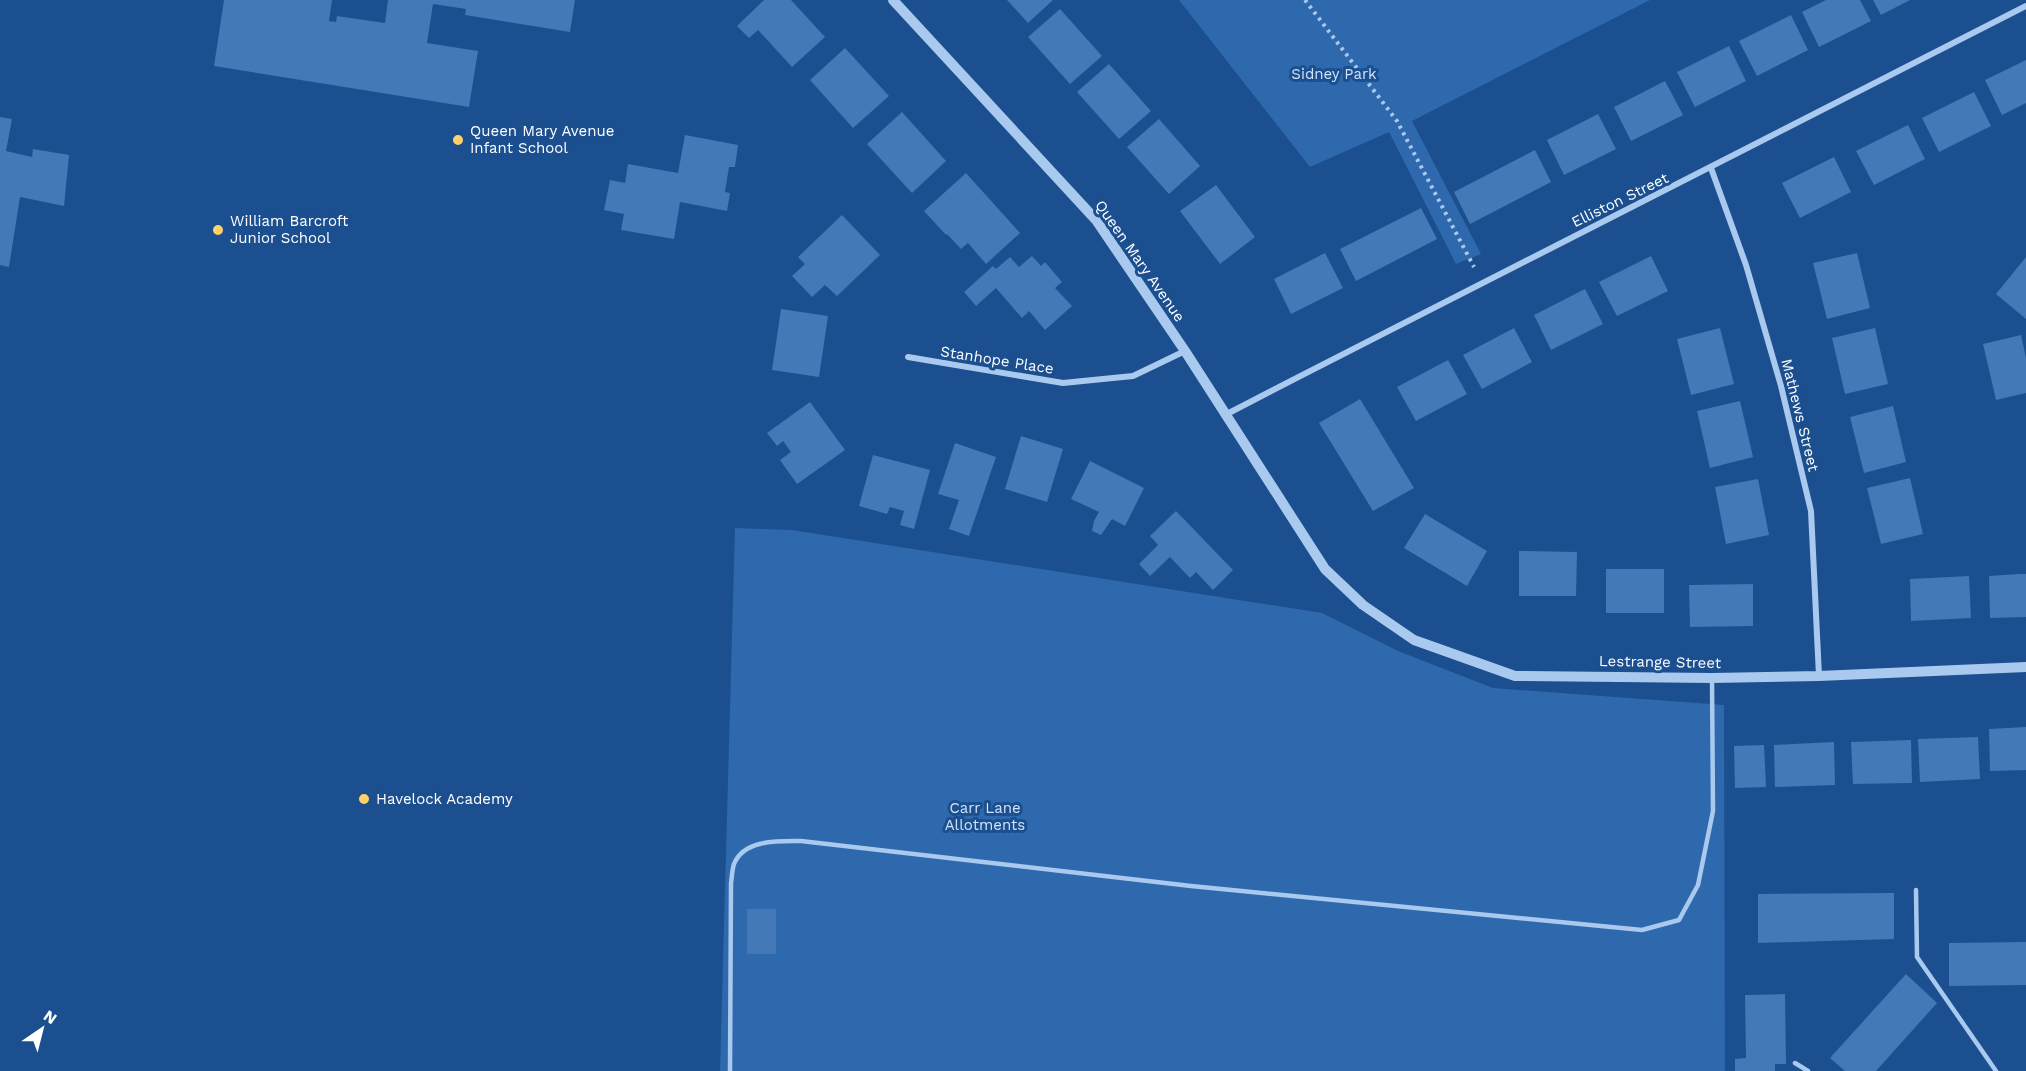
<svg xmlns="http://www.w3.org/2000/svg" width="2026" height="1071" font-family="'Work Sans',sans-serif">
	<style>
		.green { fill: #2e69ad }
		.building { fill: #4478b7 }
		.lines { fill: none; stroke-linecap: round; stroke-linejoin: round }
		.path { stroke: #a9c9ee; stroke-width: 4; stroke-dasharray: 3 4.5; stroke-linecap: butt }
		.service { stroke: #a9c9ee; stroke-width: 4.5 }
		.minor { stroke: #a9c9ee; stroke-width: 6 }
		.tertiary { stroke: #a9c9ee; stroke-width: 10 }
		.poi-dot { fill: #ffd166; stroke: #1b4f8f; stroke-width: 2 }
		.labels { text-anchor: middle; stroke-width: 6; stroke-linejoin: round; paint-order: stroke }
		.park-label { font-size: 15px; fill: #cfe3fa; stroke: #1b4f8f }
		.poi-label { font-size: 15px; fill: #fff; stroke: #1b4f8f; text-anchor: start }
		.street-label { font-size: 15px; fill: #fff; stroke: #1b4f8f }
	</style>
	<rect width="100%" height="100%" fill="#1b4f8f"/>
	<g class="green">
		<path d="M1179 0H1650L1412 121 1481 254 1456 264 1389 132 1310 167Z"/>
		<path d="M735 528 792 530 1322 613 1398 651 1493 688 1724 705 1725 1071H720Z"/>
	</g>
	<g class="building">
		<path d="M224 0H332L329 21 336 22 337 16 385 23 388 0H575L570 32 465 15 466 9 433 4 427 43 478 51 469 107 214 66Z"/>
		<path d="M764 0H791L825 37 792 67 758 30 749 38 737 26Z"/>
		<path d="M1007 0H1053L1028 23Z"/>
		<path d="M1826 0H1860L1871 21 1819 47 1802 12Z"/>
		<path d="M1873 0H1910L1881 15Z"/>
		<path d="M1060 9 1102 56 1070 84 1028 37Z"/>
		<path d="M1791 15 1808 50 1757 76 1739 41Z"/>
		<path d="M1729 46 1746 81 1695 107 1677 72Z"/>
		<path d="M845 48 889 96 853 128 810 80Z"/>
		<path d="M2026 60V103L2002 115 1985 80Z"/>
		<path d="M1109 64 1151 111 1119 139 1077 92Z"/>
		<path d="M1665 81 1683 115 1631 141 1614 107Z"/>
		<path d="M1974 92 1991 126 1939 152 1922 118Z"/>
		<path d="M902 112 946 161 912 193 867 144Z"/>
		<path d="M1598 114 1616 149 1564 175 1547 140Z"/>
		<path d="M0 117 12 119 6 151 32 157 33 149 69 155 64 206 20 197 9 267 0 265Z"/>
		<path d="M1159 119 1200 166 1169 194 1127 147Z"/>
		<path d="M1908 125 1925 159 1874 185 1856 151Z"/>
		<path d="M685 135 738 145 735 167H729L725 192 730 193 727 211 680 202 674 239 621 230 624 214 604 210 610 180 625 183 628 164 678 173Z"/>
		<path d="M1535 150 1551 182 1470 224 1454 192Z"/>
		<path d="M1834 157 1851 192 1800 218 1782 183Z"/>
		<path d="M966 173 1020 233 986 264 968 243 961 249 947 234 946 235 924 211Z"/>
		<path d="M1216 185 1255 237 1220 264 1180 211Z"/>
		<path d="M1421 208 1437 239 1356 281 1340 249Z"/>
		<path d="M842 215 880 255 837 296 825 285 812 297 792 276 805 264 798 257Z"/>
		<path d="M1325 253 1343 288 1291 314 1274 279Z"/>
		<path d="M1857 253 1870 308 1827 319 1813 263Z"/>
		<path d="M1032 256 1041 266 1045 262 1062 282 1055 288 1072 306 1045 330 1029 311 1022 318 996 288 976 306 964 292 993 266 996 269 1010 257 1019 267Z"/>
		<path d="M1651 256 1668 291 1617 316 1599 282Z"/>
		<path d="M2026 257V319L1996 294Z"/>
		<path d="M1585 289 1603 324 1551 350 1534 315Z"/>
		<path d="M781 309 828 316 819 377 772 370Z"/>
		<path d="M1514 328 1532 362 1482 389 1463 355Z"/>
		<path d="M1720 328 1734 384 1691 395 1677 339Z"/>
		<path d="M1875 328 1888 384 1845 394 1832 338Z"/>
		<path d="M2021 335 2026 358V393L1996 400 1983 344Z"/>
		<path d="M1448 360 1467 394 1416 421 1397 387Z"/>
		<path d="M1360 399 1414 488 1373 511 1319 423Z"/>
		<path d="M1740 401 1753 457 1710 468 1697 411Z"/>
		<path d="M810 402 845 450 797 484 780 460 791 452 783 441 777 446 767 433Z"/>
		<path d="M1893 406 1906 462 1864 473 1850 417Z"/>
		<path d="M1021 436 1063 449 1047 502 1005 489Z"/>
		<path d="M955 443 996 457 969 536 949 529 959 500 938 494Z"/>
		<path d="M873 455 930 470 914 529 900 525 904 511 890 507 887 514 859 506Z"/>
		<path d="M1090 461 1144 488 1125 526 1112 519 1101 535 1092 531 1094 521 1099 512 1071 499Z"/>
		<path d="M1910 478 1923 534 1881 544 1867 488Z"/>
		<path d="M1758 479 1769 535 1726 544 1715 487Z"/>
		<path d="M1176 511 1233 570 1213 590 1196 572 1190 578 1170 557 1150 576 1139 564 1158 545 1150 536Z"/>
		<path d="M1425 514 1487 551 1467 586 1404 548Z"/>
		<path d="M1519 551 1577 552 1576 596H1519Z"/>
		<rect x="1606" y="569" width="58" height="44"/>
		<path d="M2019 574H2026V617L1990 618 1989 576Z"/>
		<path d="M1969 576 1971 618 1911 621 1910 579Z"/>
		<path d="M1753 584V626L1690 627 1689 585Z"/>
		<path d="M2026 727V770L1990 771 1989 729Z"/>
		<path d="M1978 737 1980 779 1920 782 1918 739Z"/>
		<path d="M1911 740 1912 783 1853 784 1851 742Z"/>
		<path d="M1834 742 1835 785 1775 787 1774 745Z"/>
		<path d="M1764 745 1766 787 1735 788 1734 746Z"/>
		<path d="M1894 893V939L1758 943V894Z"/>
		<rect x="747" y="909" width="29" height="45"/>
		<path d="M2026 942V985L1949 986V943Z"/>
		<path d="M1906 974 1937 1003 1876 1071H1845L1830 1058Z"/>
		<path d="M1785 994 1786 1064H1775V1071H1735V1059L1746 1058 1745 995Z"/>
	</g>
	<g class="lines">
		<path class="path" d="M1305 0 1397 121 1474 267"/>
		<g class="service">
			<path d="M1916 890 1917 957 1996 1071"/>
			<path d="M1795 1063 1808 1071"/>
			<path d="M730 1071 731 883C732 877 732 870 734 864 744 839 779 841 801 841L1191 886 1642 930 1679 920 1698 885 1713 811 1712 678"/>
		</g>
		<g class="minor">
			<path d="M1711 168 1746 265 1781 386 1811 511 1819 676"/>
			<path d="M908 357 1063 383 1133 376 1185 351"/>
			<path d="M1225 415C1491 277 1759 143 2026 6"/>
		</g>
		<path class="tertiary" d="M893 0 1096 220 1185 351 1325 569 1363 605 1414 640 1515 676 1712 678 1819 676 2026 667"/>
	</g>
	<g class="poi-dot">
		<circle cx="458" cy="140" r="6"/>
		<circle cx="218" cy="230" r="6"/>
		<circle cx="364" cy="799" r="6"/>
	</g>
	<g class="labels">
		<g class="park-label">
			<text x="1334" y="79">Sidney Park</text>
			<text x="985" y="813">Carr Lane<tspan x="985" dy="17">Allotments</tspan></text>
		</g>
		<g class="poi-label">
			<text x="470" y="136">Queen Mary Avenue<tspan x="470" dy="17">Infant School</tspan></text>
			<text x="230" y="226">William Barcroft<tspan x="230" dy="17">Junior School</tspan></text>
			<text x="376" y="804">Havelock Academy</text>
		</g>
		<g class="street-label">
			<text transform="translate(1620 200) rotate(-26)" y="5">Elliston Street</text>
			<text transform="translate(1140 261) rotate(55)" y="5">Queen Mary Avenue</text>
			<text transform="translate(997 360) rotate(9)" y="5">Stanhope Place</text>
			<text transform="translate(1800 415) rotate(76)" y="5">Mathews Street</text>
			<text transform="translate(1660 662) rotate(1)" y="5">Lestrange Street</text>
		</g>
	</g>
	<g transform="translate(42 1029) rotate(35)" stroke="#1b4f8f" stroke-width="4.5" paint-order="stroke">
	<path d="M0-4.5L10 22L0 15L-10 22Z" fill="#ffffff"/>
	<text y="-9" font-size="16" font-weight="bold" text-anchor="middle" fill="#ffffff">N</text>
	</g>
</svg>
